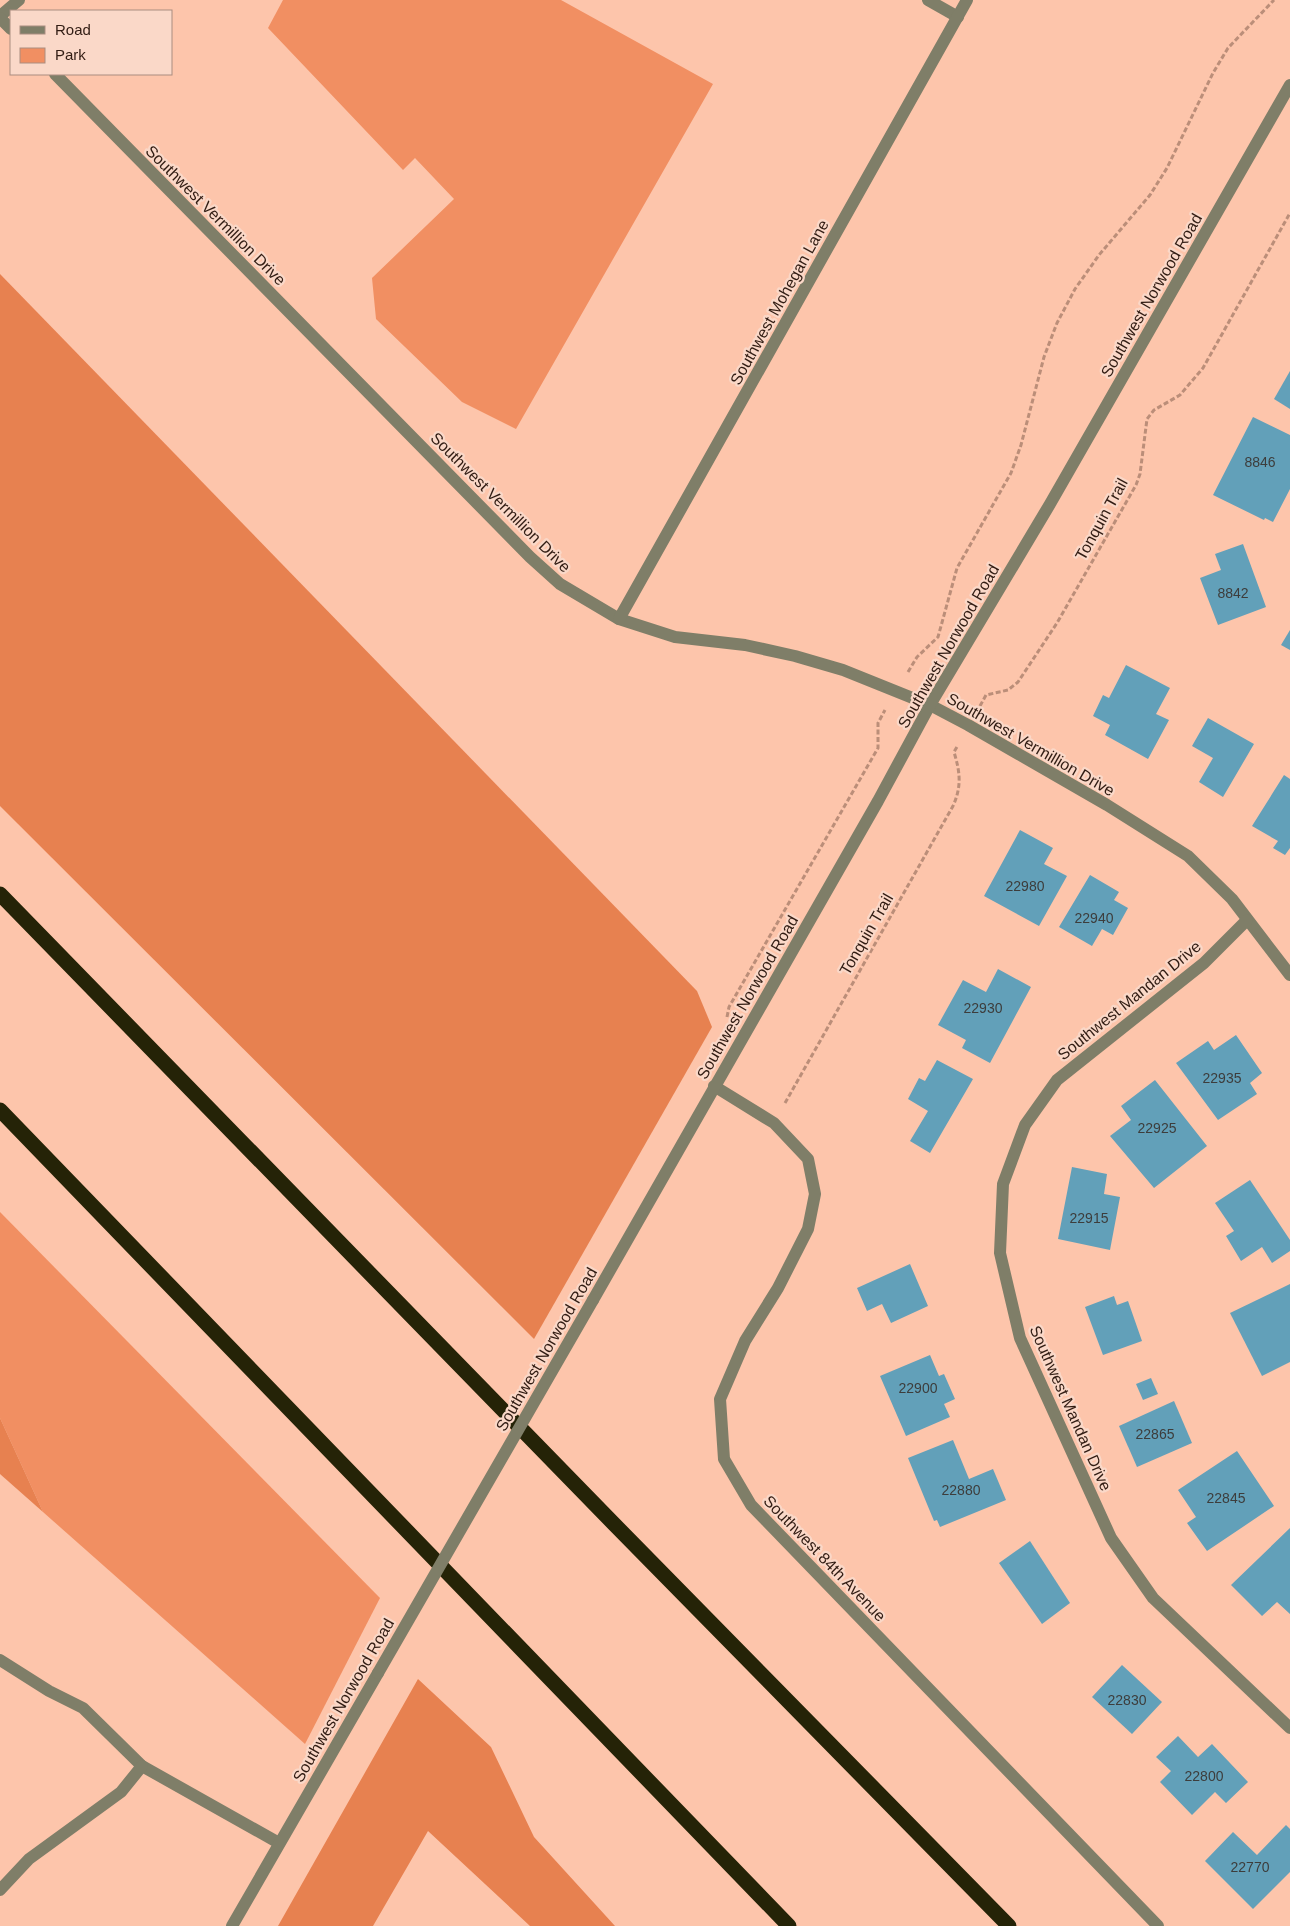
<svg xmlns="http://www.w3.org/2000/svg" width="1290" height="1926" font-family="Helvetica,sans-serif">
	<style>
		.green { fill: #f18f62 }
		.forest { fill: #e78150 }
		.building { fill: #62a0b9 }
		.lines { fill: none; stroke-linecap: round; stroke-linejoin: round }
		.path { stroke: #bb8e79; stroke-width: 3; stroke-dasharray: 5 2.5; stroke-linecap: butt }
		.minor { stroke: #7f7e68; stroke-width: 12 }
		.highway { stroke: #252307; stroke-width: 15 }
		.minor-bridge { stroke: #7f7e68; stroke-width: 12 }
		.labels { text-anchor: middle; stroke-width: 4.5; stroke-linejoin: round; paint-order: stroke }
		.number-label { font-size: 14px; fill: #3d3d3c }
		.street-label { font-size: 16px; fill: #311c13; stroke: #fad8c8 }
	</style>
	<rect width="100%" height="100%" fill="#fdc5ab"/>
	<g class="green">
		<path d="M283 0H561L713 84 516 429 462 402 376 319 372 278 454 199 415 158 403 170 268 28Z"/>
		<path d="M0 1212 380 1598 305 1744 43 1512 0 1418Z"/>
	</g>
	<g class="forest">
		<path d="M0 274 697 991 712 1027 534 1339 0 806Z"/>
		<path d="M0 1418 43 1512 0 1474Z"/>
		<path d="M418 1679 491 1747 534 1837 615 1926H530L428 1831 373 1926H278Z"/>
	</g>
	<g class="building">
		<path d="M1290 371V409L1274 399Z"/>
		<path d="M1253 417 1290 435V489L1273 522 1265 518 1264 520 1213 495Z"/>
		<path d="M1243 544 1266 607 1218 625 1200 578 1221 570 1215 554Z"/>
		<path d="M1290 630V650L1281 645Z"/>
		<path d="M1126 665 1170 688 1156 714 1169 720 1148 759 1105 735 1110 725 1093 716 1103 695 1109 698Z"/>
		<path d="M1208 718 1254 744 1223 797 1199 782 1213 758 1192 746Z"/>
		<path d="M1284 775 1290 779V848L1285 855 1273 848 1278 841 1252 826Z"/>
		<path d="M1020 830 1053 848 1044 864 1067 876 1039 926 984 896Z"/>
		<path d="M1090 875 1119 892 1114 900 1128 908 1113 935 1102 929 1092 946 1059 927Z"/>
		<path d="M998 969 1031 987 990 1063 962 1048 966 1040 938 1025 963 980 986 992Z"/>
		<path d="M1236 1035 1262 1073 1250 1083 1257 1094 1218 1120 1176 1063 1208 1041 1214 1050Z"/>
		<path d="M937 1060 973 1079 930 1153 910 1141 928 1111 908 1099 919 1078 925 1081Z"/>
		<path d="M1155 1080 1207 1146 1154 1188 1110 1136 1131 1120 1121 1106Z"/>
		<path d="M1072 1167 1107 1174 1104 1194 1120 1197 1110 1250 1058 1239Z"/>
		<path d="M1250 1180 1290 1240V1251L1272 1263 1262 1247 1241 1261 1226 1236 1234 1231 1215 1203Z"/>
		<path d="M910 1264 928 1306 891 1323 882 1304 867 1311 857 1288Z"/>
		<path d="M1290 1284V1362L1262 1376 1230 1313Z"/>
		<path d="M1114 1296 1117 1305 1128 1301 1142 1341 1103 1355 1085 1307Z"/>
		<path d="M930 1355 939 1376 944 1374 955 1399 944 1404 950 1417 906 1436 880 1376Z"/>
		<path d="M1151 1378 1158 1394 1143 1400 1136 1384Z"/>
		<path d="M1174 1401 1192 1443 1137 1467 1119 1426Z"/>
		<path d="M953 1440 969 1479 993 1469 1006 1500 940 1527 937 1520 934 1521 908 1458Z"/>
		<path d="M1237 1451 1274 1506 1207 1551 1187 1523 1196 1517 1178 1490Z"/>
		<path d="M1290 1528V1614L1277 1602 1262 1616 1231 1585Z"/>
		<path d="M1030 1541 1070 1603 1042 1624 999 1563Z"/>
		<path d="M1122 1665 1162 1702 1132 1734 1092 1697Z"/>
		<path d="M1178 1736 1198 1757 1212 1744 1248 1782 1226 1803 1215 1792 1192 1815 1160 1782 1171 1771 1156 1757Z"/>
		<path d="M1286 1825 1290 1829V1872L1253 1909 1205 1861 1233 1832 1257 1855Z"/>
	</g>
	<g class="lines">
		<g class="path">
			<path d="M908 672 917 657 938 637 957 568 1011 473 1021 445 1044 357 1057 323 1075 289 1099 255 1150 195 1167 168 1213 73 1228 48 1274 0"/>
			<path d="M980 706 986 695 1008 690 1018 682 1057 623 1136 485 1140 474 1147 419 1154 410 1180 395 1203 368 1290 213"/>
			<path d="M727 1017 729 1007 878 748V723L885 710"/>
			<path d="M785 1103 953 806C962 786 960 772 954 752L958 745"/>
		</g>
		<g class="minor">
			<path d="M928 0 958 17"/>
			<path d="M0 16 19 0"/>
			<path d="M0 18 11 29"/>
			<path d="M55 74 530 557 560 584 619 619 675 637 745 645 795 656 843 670 930 705 968 725 1107 805 1188 856 1232 899 1290 975"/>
			<path d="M619 619 967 0"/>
			<path d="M1247 920 1204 963 1057 1080 1025 1125 1003 1184 1000 1253 1020 1338 1111 1538 1153 1598 1290 1728"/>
			<path d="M714 1086 774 1123 808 1159 815 1194 808 1229 778 1288 745 1341 720 1399 724 1459 751 1505 1158 1926"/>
			<path d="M593 1300 878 801 930 705 1050 504 1290 85"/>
			<path d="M0 1660 49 1691 83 1708 142 1766 279 1843"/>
			<path d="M0 1890 29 1859 121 1792 142 1766"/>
			<path d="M232 1926 378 1673"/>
		</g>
		<g class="highway">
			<path d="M0 894 614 1524 1009 1926"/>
			<path d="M0 1110 789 1926"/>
		</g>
		<path class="minor-bridge" d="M378 1673 593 1300"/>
	</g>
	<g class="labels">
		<g class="number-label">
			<text x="1260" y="467">8846</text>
			<text x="1233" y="598">8842</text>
			<text x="1025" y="891">22980</text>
			<text x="1094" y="923">22940</text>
			<text x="983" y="1013">22930</text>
			<text x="1222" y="1083">22935</text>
			<text x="1157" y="1133">22925</text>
			<text x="1089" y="1223">22915</text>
			<text x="918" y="1393">22900</text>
			<text x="1155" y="1439">22865</text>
			<text x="961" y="1495">22880</text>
			<text x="1226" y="1503">22845</text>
			<text x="1127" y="1705">22830</text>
			<text x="1204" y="1781">22800</text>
			<text x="1250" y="1872">22770</text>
		</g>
		<g class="street-label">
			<text transform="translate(216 215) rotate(45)" y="6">Southwest Vermillion Drive</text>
			<text transform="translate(1151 295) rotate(-60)" y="6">Southwest Norwood Road</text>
			<text transform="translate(779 302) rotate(-61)" y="6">Southwest Mohegan Lane</text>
			<text transform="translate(501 502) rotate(45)" y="6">Southwest Vermillion Drive</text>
			<text transform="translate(1101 519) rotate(-61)" y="6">Tonquin Trail</text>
			<text transform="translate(948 646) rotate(-60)" y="6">Southwest Norwood Road</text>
			<text transform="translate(1031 744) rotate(30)" y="6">Southwest Vermillion Drive</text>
			<text transform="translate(866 934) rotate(-60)" y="6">Tonquin Trail</text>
			<text transform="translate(747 997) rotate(-60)" y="6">Southwest Norwood Road</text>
			<text transform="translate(1129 1000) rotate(-39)" y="6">Southwest Mandan Drive</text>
			<text transform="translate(546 1349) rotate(-60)" y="6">Southwest Norwood Road</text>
			<text transform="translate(1071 1408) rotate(66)" y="6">Southwest Mandan Drive</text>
			<text transform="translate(825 1558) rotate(46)" y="6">Southwest 84th Avenue</text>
			<text transform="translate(343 1700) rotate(-60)" y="6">Southwest Norwood Road</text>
		</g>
	</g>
	<rect x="10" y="10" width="162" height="65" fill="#fad8c8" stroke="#aa8d80"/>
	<rect x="20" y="26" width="25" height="8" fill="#7f7e68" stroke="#aa8d80"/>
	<text x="55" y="35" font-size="15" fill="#311c13">Road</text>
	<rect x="20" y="48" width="25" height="15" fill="#f18f62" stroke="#aa8d80"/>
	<text x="55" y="60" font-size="15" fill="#311c13">Park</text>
</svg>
